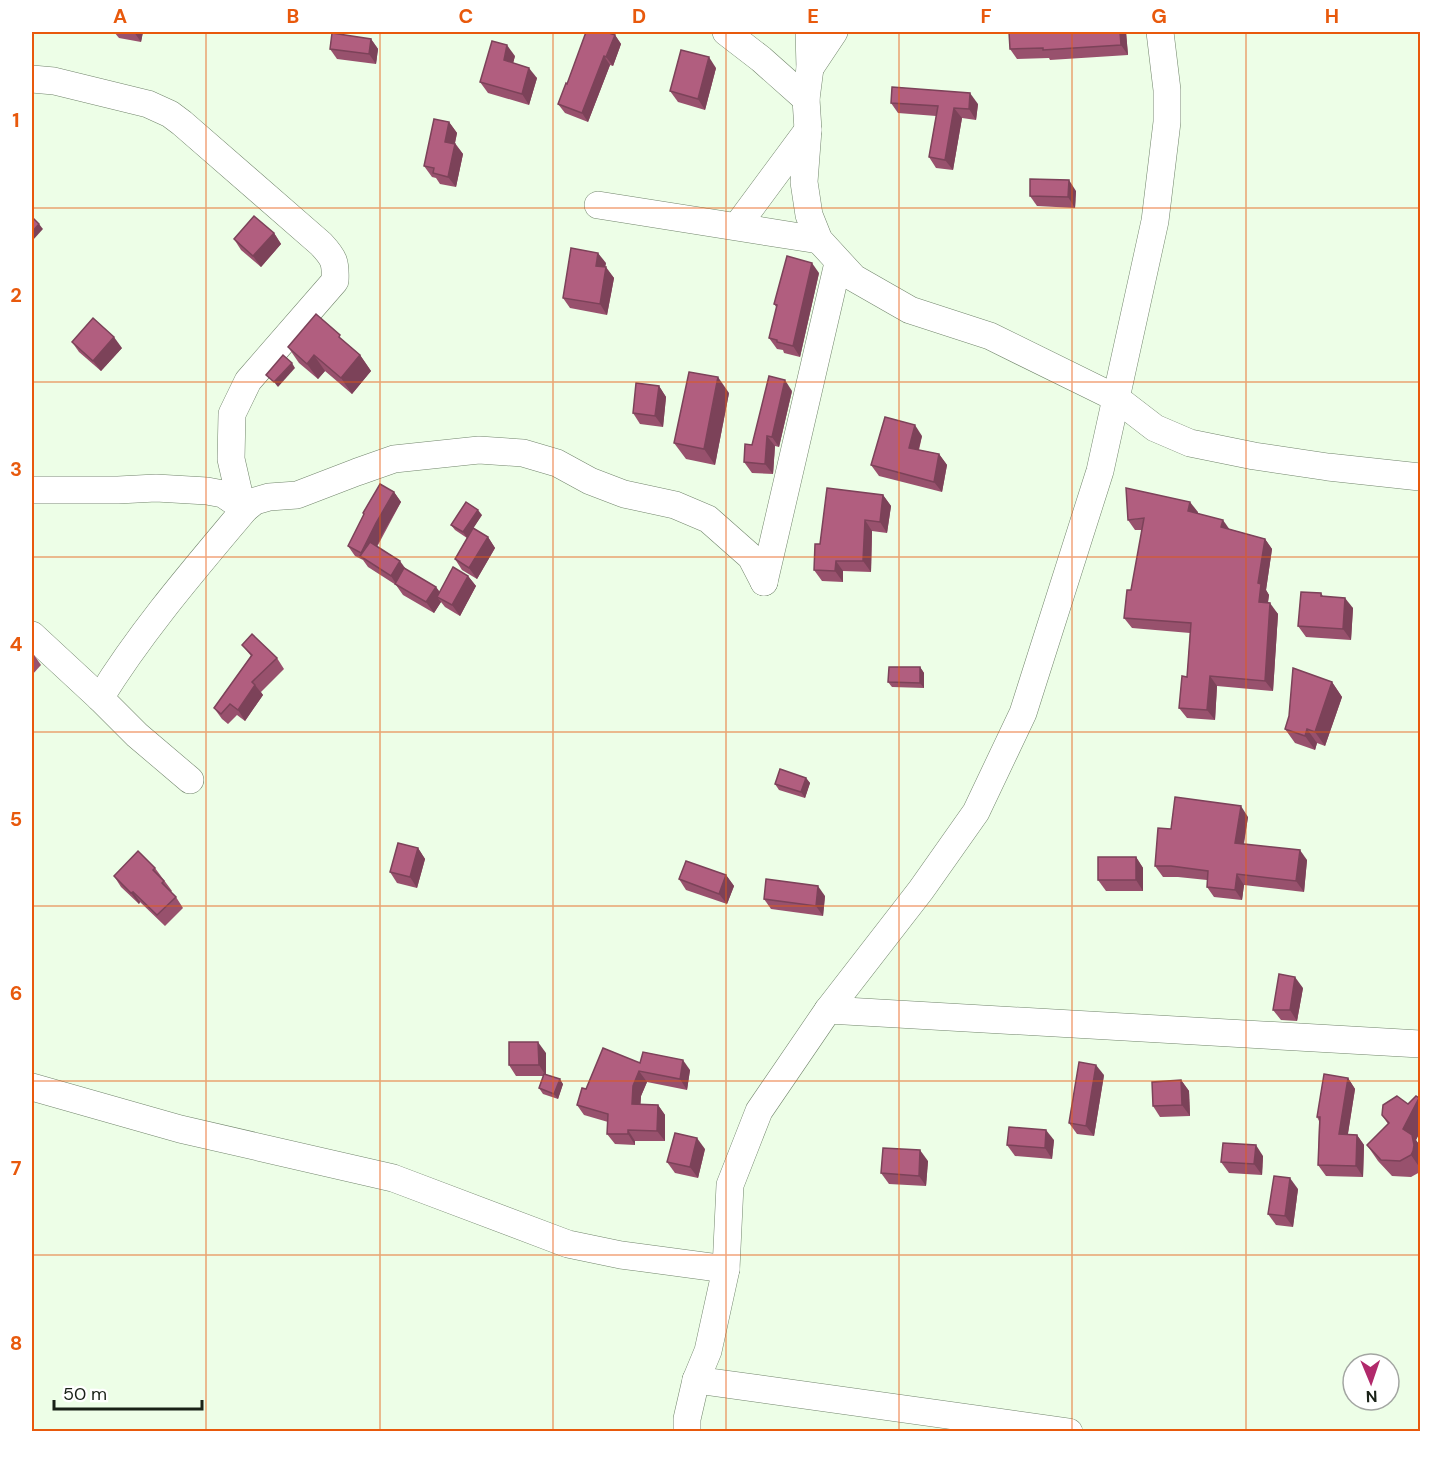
<svg xmlns="http://www.w3.org/2000/svg" width="1452" height="1463" font-family="'DM Sans',sans-serif">
	<style>
		.lines { fill: none; stroke-linecap: round; stroke-linejoin: round }
		.minor-casing { stroke: #72856c; stroke-width: 28 }
		.minor { stroke: #fff; stroke-width: 27 }
		.wall { fill: #98516d }
		.shaded-wall { fill: #7c4259 }
		.building { fill: #b15e7f; stroke: #7c4259; stroke-width: 1.5 }
		.grid { fill: none; stroke: #e8590c; stroke-width: 1.5; stroke-opacity: 0.55 }
		.neatline { fill: none; stroke: #e8590c; stroke-width: 2 }
		.grid-label { font-size: 20px; text-anchor: middle; font-weight: bold; fill: #e8590c }
	</style>
	<rect width="100%" height="100%" fill="#edfee7"/>
	<g class="lines">
		<g class="minor-casing">
			<g id="minor">
				<path d="M726 32 761 59 806 99"/>
				<path d="M809 32 810 68 806 99 808 130 804 182 809 215 819 240 854 278 910 310 990 336 1116 398 1155 428 1190 443 1254 456 1328 467 1420 477"/>
				<path d="M810 68 834 32"/>
				<path d="M32 79 54 81 148 104 170 114 182 123 321 244C334 258 336 262 335 281L248 381 232 414 231 459 242 507"/>
				<path d="M598 205 819 240"/>
				<path d="M737 226 808 130"/>
				<path d="M32 490H118L156 488 207 491 223 494 245 509"/>
				<path d="M764 582 838 263"/>
				<path d="M32 635 100 698 137 735 190 780"/>
				<path d="M100 698C142 630 194 570 245 509L255 501 269 497 297 495 357 472 394 459 479 450 523 453 557 463 590 481 624 494 675 505 708 519 751 557 764 582"/>
				<path d="M828 1010 1420 1044"/>
				<path d="M32 1087 180 1129 393 1178 568 1244 621 1255 726 1269"/>
				<path d="M696 1380 1069 1432"/>
				<path d="M687 1432V1419L696 1380 708 1351 726 1269 730 1185 759 1111 828 1010 921 890 976 812 1023 713 1100 471 1155 221 1167 122V90L1160 32"/>
			</g>
		</g>
		<use href="#minor" class="minor"/>
	</g>
	<g class="wall">
		<path d="M114 32H143L141 42 119 38Z"/>
		<path d="M1126 32 1128 55 1050 60 1049 58 1017 59 1010 49Z"/>
		<path d="M615 35 621 44 613 66 610 65 588 122 565 113 558 104 567 84Z"/>
		<path d="M371 39 378 49 376 64 337 59 330 49Z"/>
		<path d="M515 56 513 63 537 78 529 105 488 93 480 82Z"/>
		<path d="M716 68 705 110 678 102 670 91Z"/>
		<path d="M891 103 978 104 976 120 962 118 953 170 936 168 929 157 936 116 898 113Z"/>
		<path d="M449 122 457 133 455 143 463 154 456 187 440 184 436 178 432 177 424 166Z"/>
		<path d="M1076 191 1075 208 1037 206 1030 196Z"/>
		<path d="M274 233 281 244 261 267 241 250 234 239Z"/>
		<path d="M606 263 605 267 614 278 607 315 570 308 563 298Z"/>
		<path d="M819 273 800 357 784 353 783 350 777 349 769 338 777 308 774 304Z"/>
		<path d="M72 342 122 348 101 371 79 352Z"/>
		<path d="M347 344 360 355 371 371 352 394 325 371 318 379 299 363 288 347Z"/>
		<path d="M659 386 666 397 663 427 640 424 633 413Z"/>
		<path d="M792 391 779 447 775 446 773 474 752 473 744 462 752 445Z"/>
		<path d="M729 393 715 465 686 459 674 443Z"/>
		<path d="M922 436 919 450 939 454 947 465 942 492 879 476 871 465Z"/>
		<path d="M394 492 401 502 377 547 405 569 436 587 440 592 468 576 476 586 460 616 445 607 441 602 434 613 403 595 396 585 368 567 363 560 355 556 348 546Z"/>
		<path d="M883 495 891 506 887 533 872 531 871 572 843 571V582L822 581 814 570 820 544Z"/>
		<path d="M1198 512V513L1229 529 1265 539 1272 549 1266 590 1269 595 1268 603 1278 614 1273 691 1217 686 1215 720 1187 718 1179 708 1187 677 1190 633 1132 628 1124 618 1131 590 1142 530H1135L1128 520Z"/>
		<path d="M482 515 473 528 488 537 495 548 477 579 462 570 455 559 467 538 455 530 451 525Z"/>
		<path d="M1321 593 1323 596 1353 608 1351 640 1306 637 1298 626Z"/>
		<path d="M242 645 277 658 284 669 261 692 263 695 245 721 237 715 228 724 222 719 214 708 251 656Z"/>
		<path d="M32 652 41 665 32 675Z"/>
		<path d="M920 667 924 673V688L892 687 888 682Z"/>
		<path d="M1332 682 1342 697 1325 746 1317 743 1315 750 1295 743 1285 729Z"/>
		<path d="M806 778 810 783 805 798 779 790 775 784Z"/>
		<path d="M1248 817 1244 844 1307 860 1304 892 1244 885 1242 900 1214 897 1207 887V880L1178 877H1163L1155 866 1171 829Z"/>
		<path d="M418 848 425 859 417 888 397 883 390 872Z"/>
		<path d="M1136 857 1143 868V891H1106L1098 880Z"/>
		<path d="M155 868 172 891 171 892 176 897 183 908 165 926 140 902 139 904 121 887 114 876Z"/>
		<path d="M726 875 734 886 727 904 686 890 679 879Z"/>
		<path d="M825 896 823 916 771 909 764 899Z"/>
		<path d="M1303 988 1297 1021 1281 1020 1273 1010Z"/>
		<path d="M546 1053V1074L563 1084 558 1099 543 1094 539 1088 543 1076H516L509 1065Z"/>
		<path d="M640 1063 690 1070 687 1090 647 1082 641 1096 640 1105H658L665 1115V1141H635V1145L615 1144 607 1134 608 1122 584 1115 577 1105Z"/>
		<path d="M1104 1075 1094 1136 1077 1134 1069 1123Z"/>
		<path d="M1348 1078 1355 1089 1348 1134 1357 1135 1364 1145 1363 1177 1326 1176 1318 1165 1319 1121 1317 1117Z"/>
		<path d="M1181 1080 1189 1091 1190 1116 1160 1117 1153 1106Z"/>
		<path d="M1419 1098 1420 1100V1132L1416 1140 1420 1146V1172L1411 1177 1392 1176 1378 1161 1367 1145 1388 1124 1382 1115 1408 1104Z"/>
		<path d="M1054 1140 1052 1159 1015 1156 1007 1145Z"/>
		<path d="M705 1149 698 1178 675 1173 667 1162Z"/>
		<path d="M1263 1156 1262 1175 1229 1173 1221 1162Z"/>
		<path d="M928 1161 926 1186 889 1184 881 1173Z"/>
		<path d="M1298 1189 1293 1227 1276 1225 1268 1214Z"/>
	</g>
	<g class="shaded-wall">
		<path d="M134 32H143L141 42Z"/>
		<path d="M1120 32H1126L1128 55 1121 45Z"/>
		<path d="M615 35 621 44 613 66 606 57Z"/>
		<path d="M371 39 378 49 376 64 369 54Z"/>
		<path d="M507 45 515 56 511 71 504 60Z"/>
		<path d="M604 56 610 65 588 122 582 113Z"/>
		<path d="M709 57 716 68 705 110 698 99Z"/>
		<path d="M529 68 537 78 529 105 522 94Z"/>
		<path d="M970 93 978 104 976 120 969 109Z"/>
		<path d="M954 108 962 118 953 170 945 160Z"/>
		<path d="M449 122 457 133 453 152 445 142Z"/>
		<path d="M455 144 463 154 456 187 448 177Z"/>
		<path d="M1069 180 1076 191 1075 208 1068 197Z"/>
		<path d="M39 224 43 229 33 240 32 238V232Z"/>
		<path d="M274 233 281 244 261 267 253 256Z"/>
		<path d="M598 253 606 263 603 276 596 266Z"/>
		<path d="M812 263 819 273 800 357 793 346Z"/>
		<path d="M606 267 614 278 607 315 600 304Z"/>
		<path d="M114 337 122 348 101 371 93 361Z"/>
		<path d="M314 355 325 371 318 379 307 364Z"/>
		<path d="M360 355 371 371 352 394 341 378Z"/>
		<path d="M292 363 295 368 278 387 274 382Z"/>
		<path d="M718 377 729 393 715 465 704 449Z"/>
		<path d="M785 380 792 391 779 447 772 437Z"/>
		<path d="M659 386 666 397 663 427 655 416Z"/>
		<path d="M915 425 922 436 916 459 909 448Z"/>
		<path d="M767 436 775 446 773 474 765 464Z"/>
		<path d="M939 454 947 465 942 492 934 482Z"/>
		<path d="M394 492 401 502 383 533 369 562 367 560 361 553 376 523Z"/>
		<path d="M883 495 891 506 887 533 880 522Z"/>
		<path d="M1190 502 1198 512 1196 521 1188 511Z"/>
		<path d="M478 510 482 515 467 538 463 532Z"/>
		<path d="M865 520 872 531 871 572 863 561Z"/>
		<path d="M1223 520 1230 530 1221 527Z"/>
		<path d="M488 537 495 548 477 579 469 568Z"/>
		<path d="M1265 539 1272 549 1266 590 1269 595 1266 613 1259 602 1258 583Z"/>
		<path d="M400 561 408 572 398 587 391 576Z"/>
		<path d="M836 561 843 571V582L835 571Z"/>
		<path d="M468 576 476 586 460 616 452 605Z"/>
		<path d="M436 587 443 598 437 597 441 602 434 613 426 602Z"/>
		<path d="M1345 598 1353 608 1351 640 1343 629Z"/>
		<path d="M1270 603 1278 614 1273 691 1265 681Z"/>
		<path d="M920 667 924 673V688L920 683Z"/>
		<path d="M1210 676 1217 686 1215 720 1207 710Z"/>
		<path d="M1332 682 1342 697 1325 746 1315 732Z"/>
		<path d="M255 685 263 695 245 721 238 710Z"/>
		<path d="M1307 729 1317 743 1315 750 1305 736Z"/>
		<path d="M806 778 810 783 805 798 801 792Z"/>
		<path d="M1241 806 1248 817 1242 853 1235 843Z"/>
		<path d="M418 848 425 859 417 888 410 877Z"/>
		<path d="M1300 850 1307 860 1304 892 1296 881Z"/>
		<path d="M1136 857 1143 868V891L1136 880Z"/>
		<path d="M1237 874 1244 885 1242 900 1235 890Z"/>
		<path d="M726 875 734 886 727 904 719 894Z"/>
		<path d="M818 886 825 896 823 916 816 906Z"/>
		<path d="M133 892 140 902 139 904 131 893Z"/>
		<path d="M1295 977 1303 988 1297 1021 1290 1010Z"/>
		<path d="M538 1042 546 1053V1076L539 1065Z"/>
		<path d="M683 1060 690 1070 687 1090 680 1079Z"/>
		<path d="M1096 1065 1104 1075 1094 1136 1086 1126Z"/>
		<path d="M639 1071 647 1082 641 1096 640 1115 632 1104 633 1086Z"/>
		<path d="M1348 1078 1355 1089 1346 1145 1339 1134Z"/>
		<path d="M560 1079 563 1084 558 1099 554 1094Z"/>
		<path d="M1181 1080 1189 1091 1190 1116 1182 1105Z"/>
		<path d="M1419 1098 1420 1100V1132L1416 1140 1420 1146V1168L1411 1155 1403 1129Z"/>
		<path d="M658 1105 665 1115V1141L657 1131Z"/>
		<path d="M628 1130 635 1141V1145L628 1134Z"/>
		<path d="M1046 1130 1054 1140 1052 1159 1045 1148Z"/>
		<path d="M1357 1135 1364 1145 1363 1177 1356 1166Z"/>
		<path d="M697 1138 705 1149 698 1178 690 1167Z"/>
		<path d="M1256 1145 1263 1156 1262 1175 1254 1164Z"/>
		<path d="M920 1150 928 1161 926 1186 919 1176Z"/>
		<path d="M1290 1178 1298 1189 1293 1227 1285 1216Z"/>
	</g>
	<g class="building">
		<path d="M586 32H606L615 35 606 57 604 56 582 113 558 104 566 83 567 84Z"/>
		<path d="M1009 32H1120L1121 45 1043 50V48L1010 49Z"/>
		<path d="M332 33 371 39 369 54 330 49Z"/>
		<path d="M492 41 507 45 504 60 529 68 522 94 480 82Z"/>
		<path d="M681 50 709 57 698 99 670 91Z"/>
		<path d="M892 87 970 93 969 109 954 108 945 160 929 157 938 106 891 103Z"/>
		<path d="M434 119 449 122 445 142 455 144 448 177 433 173 434 168 424 166Z"/>
		<path d="M1030 179 1069 180 1068 197 1030 196Z"/>
		<path d="M254 216 274 233 253 256 234 239Z"/>
		<path d="M32 217 39 224 32 232Z"/>
		<path d="M571 248 598 253 596 266 606 267 600 304 563 298Z"/>
		<path d="M787 256 812 263 793 346 777 342V340L769 338 777 305 774 304Z"/>
		<path d="M316 314 340 335 339 337 360 355 341 378 314 355 307 364 288 347Z"/>
		<path d="M93 318 114 337 93 361 72 342Z"/>
		<path d="M283 355 292 363 274 382 266 375Z"/>
		<path d="M689 372 718 377 704 449 674 443Z"/>
		<path d="M769 376 785 380 772 437 767 436 765 464 744 462 745 444 752 445Z"/>
		<path d="M636 383 659 386 655 416 633 413Z"/>
		<path d="M885 417 915 425 909 448 939 454 934 482 871 465Z"/>
		<path d="M380 484 394 492 376 523 361 553 348 546 364 514 363 513Z"/>
		<path d="M827 488 883 495 880 522 865 520 863 561H836L835 571 814 570 815 544H820Z"/>
		<path d="M1126 488 1190 502 1188 511 1223 520 1221 527 1265 539 1258 583 1261 584 1259 602 1270 603 1265 681 1210 676 1207 710 1179 708 1182 676 1187 677 1191 623 1124 618 1127 590H1131L1144 518 1128 520Z"/>
		<path d="M466 502 478 510 463 532 451 525Z"/>
		<path d="M473 528 488 537 469 568 455 559Z"/>
		<path d="M370 542 400 561 391 576 360 556Z"/>
		<path d="M453 567 468 576 452 605 437 597Z"/>
		<path d="M404 568 436 587 426 602 395 584Z"/>
		<path d="M1301 592 1321 593V596L1345 598 1343 629 1298 626Z"/>
		<path d="M252 634 277 658 252 682 255 685 238 710 230 704 221 714 214 708 252 655 242 645Z"/>
		<path d="M889 667H920V683L888 682Z"/>
		<path d="M1293 668 1332 682 1315 732 1307 729 1305 736 1285 729 1289 716Z"/>
		<path d="M780 769 806 778 801 792 775 784Z"/>
		<path d="M1175 797 1241 806 1235 843 1300 850 1296 881 1237 874 1235 890 1207 887 1208 871 1171 866H1155L1158 828 1171 829Z"/>
		<path d="M398 843 418 848 410 877 390 872Z"/>
		<path d="M138 851 155 868 153 870 164 881 162 883 176 897 157 915 133 892 131 893 114 876Z"/>
		<rect x="1098" y="857" width="38" height="23"/>
		<path d="M686 861 726 875 719 894 679 879Z"/>
		<path d="M766 879 818 886 816 906 764 899Z"/>
		<path d="M1279 974 1295 977 1290 1010H1273Z"/>
		<path d="M509 1042H538L539 1065H509Z"/>
		<path d="M603 1048 640 1063 643 1052 683 1060 680 1079 639 1071 633 1086 632 1104 658 1105 657 1131 628 1130V1134H607L608 1114 577 1105 582 1088 586 1089Z"/>
		<path d="M1079 1062 1096 1065 1086 1126 1069 1123Z"/>
		<path d="M544 1074 560 1079 554 1094 539 1088Z"/>
		<path d="M1324 1074 1348 1078 1339 1134 1357 1135 1356 1166 1318 1165 1320 1117H1317Z"/>
		<path d="M1181 1080 1182 1105 1153 1106 1152 1082Z"/>
		<path d="M1397 1096 1408 1104 1416 1096 1419 1098 1403 1129 1412 1135 1414 1145 1413 1151 1411 1155 1400 1161 1381 1160 1367 1145 1389 1123 1382 1115 1383 1105Z"/>
		<path d="M1009 1127 1046 1130 1045 1148 1007 1145Z"/>
		<path d="M675 1133 697 1138 690 1167 667 1162Z"/>
		<path d="M1223 1143 1256 1145 1254 1164 1221 1162Z"/>
		<path d="M883 1148 920 1150 919 1176 881 1173Z"/>
		<path d="M1274 1176 1290 1178 1285 1216 1268 1214Z"/>
	</g>
	<path class="grid" d="M206 32V1432M380 32V1432M553 32V1432M726 32V1432M899 32V1432M1072 32V1432M1246 32V1432M32 208H1420M32 382H1420M32 557H1420M32 732H1420M32 906H1420M32 1081H1420M32 1255H1420"/>
	<rect width="1452" height="1463" fill="none" stroke="#ffffff" stroke-width="66"/>
	<g transform="translate(1371 1382) rotate(178)"><circle r="28" fill="#ffffff" stroke="#a3a6a2" stroke-width="1.5"/>
	<path d="M0-4.5L10 22L0 15L-10 22Z" fill="#b1296b"/>
	<text y="-9" font-size="16" font-weight="bold" text-anchor="middle" fill="#192117">N</text>
	</g>
	<path d="M54 1400v9h148v-9" fill="none" stroke="#192117" stroke-width="3"/>
	<text x="63" y="1400" font-size="18" fill="#192117" stroke="#ffffff" stroke-width="4.5" paint-order="stroke">50 m</text>
	<rect x="33" y="33" width="1386" height="1397" class="neatline"/>
	<g class="grid-label">
		<text x="120" y="23">A</text>
		<text x="293" y="23">B</text>
		<text x="466" y="23">C</text>
		<text x="639" y="23">D</text>
		<text x="813" y="23">E</text>
		<text x="986" y="23">F</text>
		<text x="1159" y="23">G</text>
		<text x="1332" y="23">H</text>
		<text x="16" y="127">1</text>
		<text x="16" y="302">2</text>
		<text x="16" y="476">3</text>
		<text x="16" y="651">4</text>
		<text x="16" y="826">5</text>
		<text x="16" y="1000">6</text>
		<text x="16" y="1175">7</text>
		<text x="16" y="1350">8</text>
	</g>
</svg>
